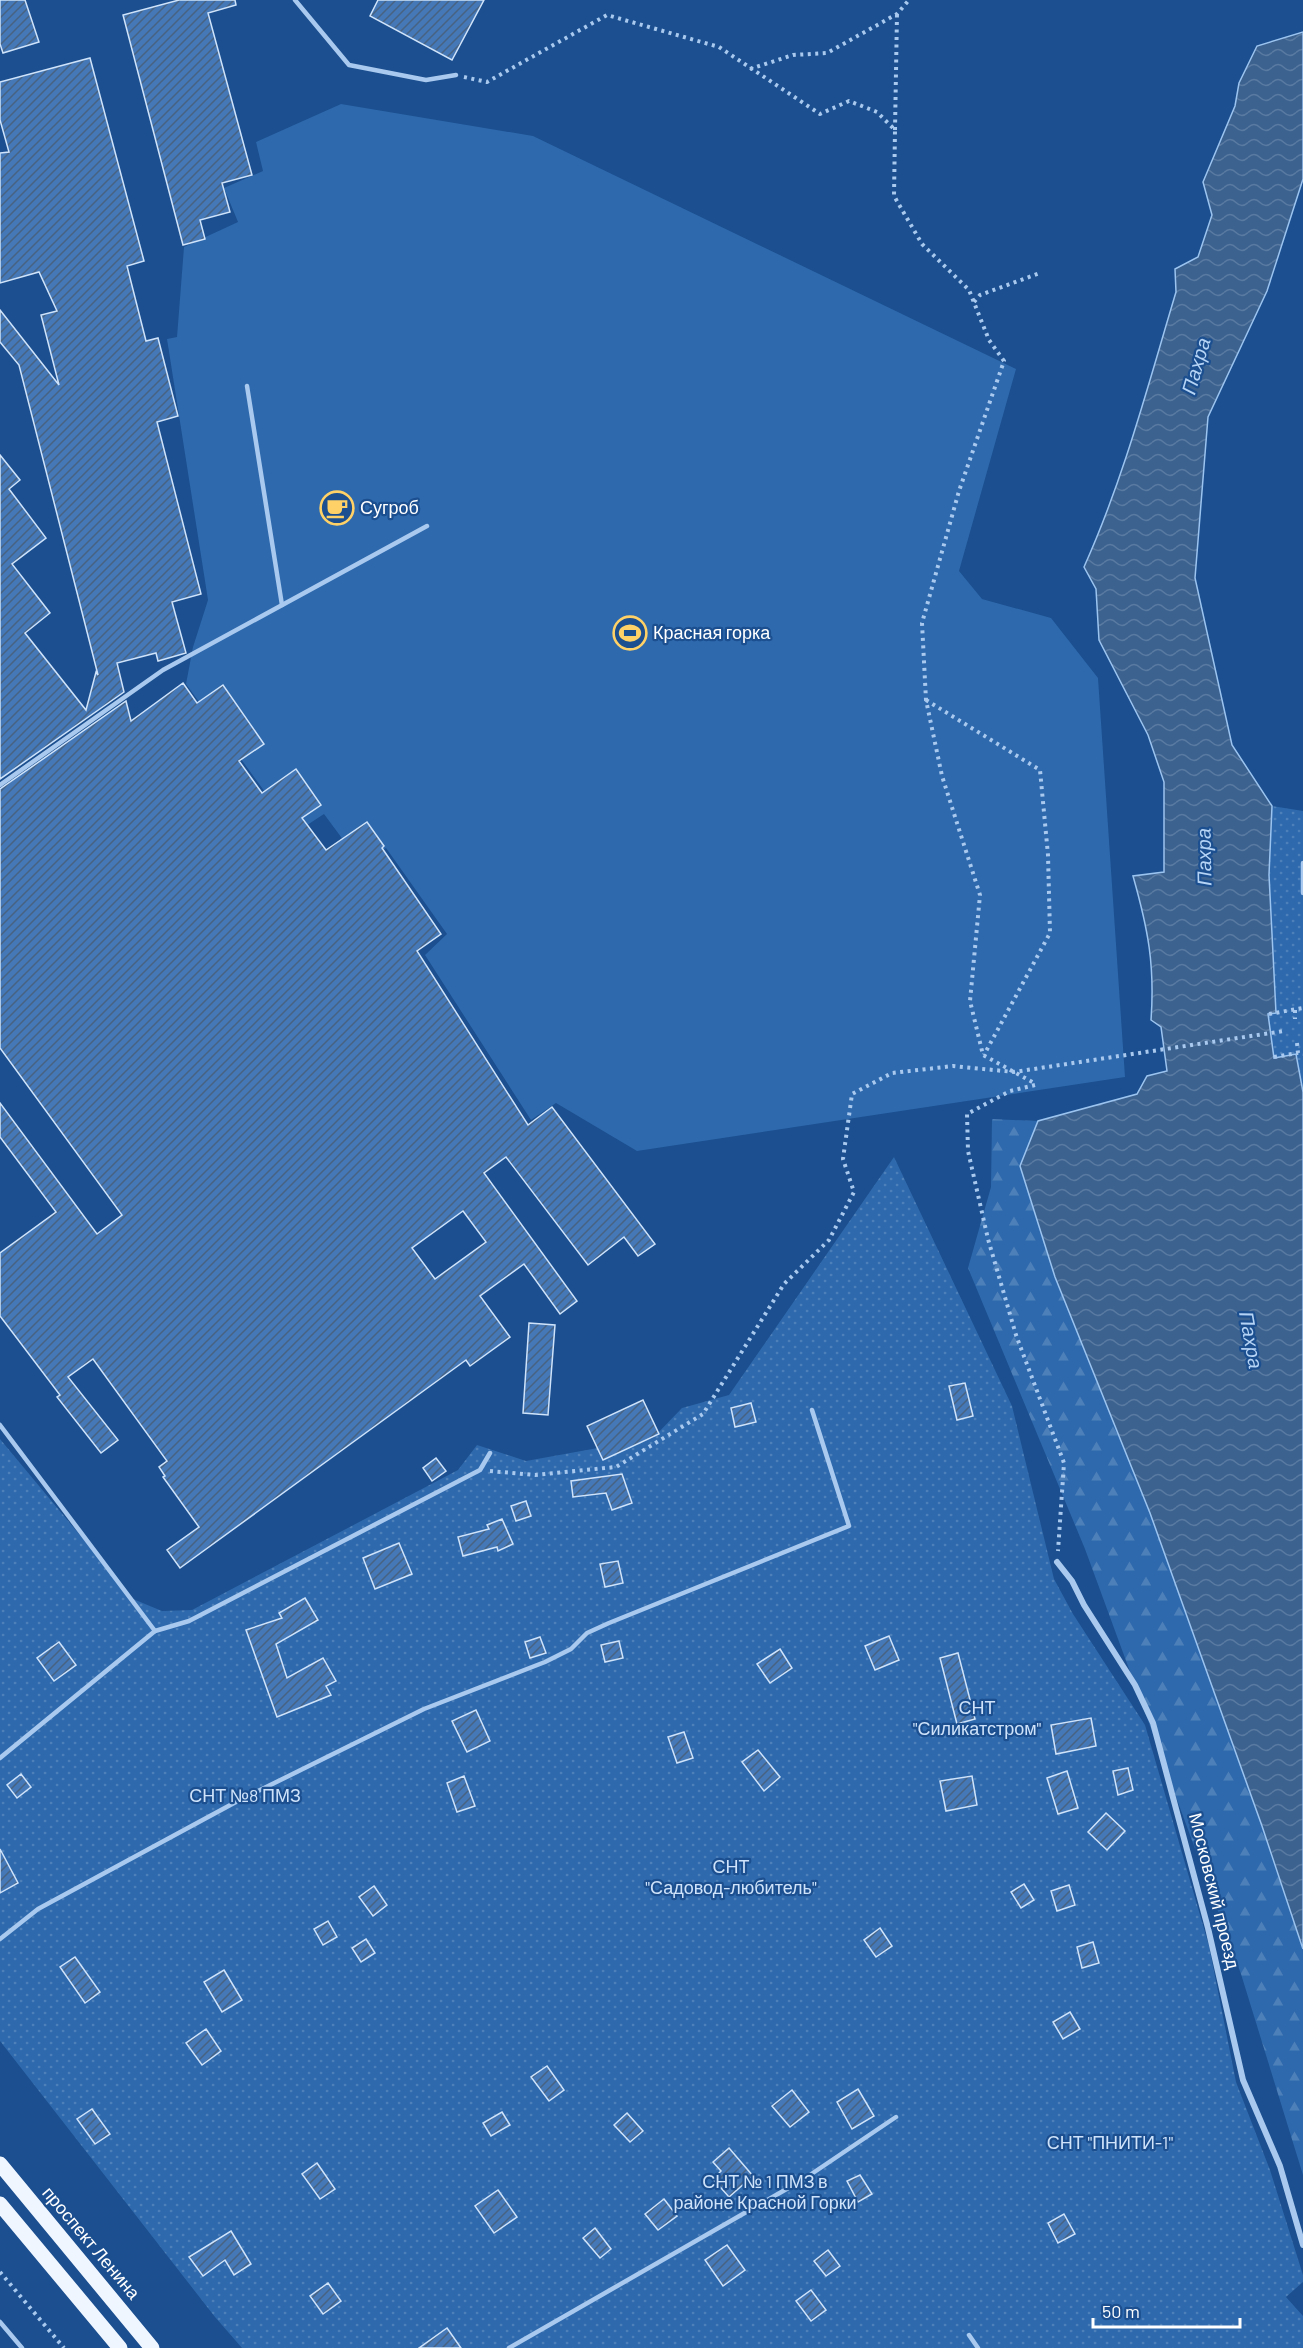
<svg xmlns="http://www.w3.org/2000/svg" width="1303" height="2348" font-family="Barlow,sans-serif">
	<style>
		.green { fill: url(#green-dots) }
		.forest { fill: url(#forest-firs) }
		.pitch { fill: #2e69ad }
		.water { fill: url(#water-waves); stroke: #9cc4f0; stroke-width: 1.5 }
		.building { fill: url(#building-hatch); stroke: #cfe3fa; stroke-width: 1.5; fill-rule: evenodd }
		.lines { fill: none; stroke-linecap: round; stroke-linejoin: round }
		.path { stroke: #a9c9ee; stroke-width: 4; stroke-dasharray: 3 4.5; stroke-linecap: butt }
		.lane { stroke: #a9c9ee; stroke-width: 4.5 }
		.street { stroke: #a9c9ee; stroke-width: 6 }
		.primary { stroke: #f0f6ff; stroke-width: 15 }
		.labels { text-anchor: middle; stroke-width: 4.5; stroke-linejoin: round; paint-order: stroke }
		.poi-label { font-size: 18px; fill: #fff; stroke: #1b4f8f; text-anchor: start }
		.park-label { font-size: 18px; fill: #cfe3fa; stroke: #1b4f8f }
		.street-label { font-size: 18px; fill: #fff; stroke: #1b4f8f }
		.water-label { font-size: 20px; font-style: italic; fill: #b5d3f5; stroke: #1b4f8f }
	</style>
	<defs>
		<pattern id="green-dots" width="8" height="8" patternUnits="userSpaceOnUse" patternTransform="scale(1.5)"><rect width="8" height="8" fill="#2e69ad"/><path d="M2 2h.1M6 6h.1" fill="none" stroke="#4d80b9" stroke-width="1.8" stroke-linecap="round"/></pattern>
		<pattern id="forest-firs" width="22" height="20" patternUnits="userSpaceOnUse" patternTransform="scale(1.5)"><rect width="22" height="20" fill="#2e69ad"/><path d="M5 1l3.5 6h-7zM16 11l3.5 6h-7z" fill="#4d80b9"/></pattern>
		<pattern id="water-waves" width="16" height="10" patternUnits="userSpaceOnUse" patternTransform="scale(1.5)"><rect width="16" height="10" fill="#3c6290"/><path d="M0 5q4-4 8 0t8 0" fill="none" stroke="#597aa1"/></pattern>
		<pattern id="building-hatch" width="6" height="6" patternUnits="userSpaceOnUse" patternTransform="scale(1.5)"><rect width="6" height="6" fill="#4478b7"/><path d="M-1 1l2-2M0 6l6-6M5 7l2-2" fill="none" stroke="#486282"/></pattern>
	</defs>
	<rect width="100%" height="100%" fill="#1b4f8f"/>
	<g class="green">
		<path d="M1272 806 1303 811V1092L1296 1054 1273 1058 1268 1013 1276 1012 1269 875Z"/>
		<path d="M894 1157 1012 1406 1054 1579 1073 1614 1145 1725 1209 1946 1236 2082 1270 2170 1303 2275V2282L1286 2297 1303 2316V2348H242L215 2317 0 2041V1439L133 1599 162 1611 192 1610 458 1470 477 1445 526 1461 653 1438 682 1408 729 1395Z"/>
	</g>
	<path class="forest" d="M992 1119 1038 1121 1020 1166 1055 1277 1150 1513 1262 1826 1303 1949V2175L1241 1974 1085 1549 968 1268 991 1187Z"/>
	<path class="pitch" d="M341 104 533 136 1016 369 959 571 982 599 1051 618 1098 678 1125 1077 637 1151 556 1103 531 1120 425 955 447 934 386 848 361 864 324 814 295 833 186 684 193 647 208 600 167 339 177 337 184 247 238 222 224 188 263 171 256 142Z"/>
	<path class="water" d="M1303 32V179L1267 291 1208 417 1195 578 1232 745 1272 806 1269 875 1276 1013 1268 1014 1274 1058 1296 1054 1303 1092V1949L1262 1826 1150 1513 1055 1277 1020 1166 1038 1121 1137 1094 1147 1076 1167 1071 1161 1027 1151 1020C1155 965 1148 929 1133 876L1164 872V782L1148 735 1099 640 1096 589 1084 567C1124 478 1148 385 1176 292L1175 269 1198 257 1212 215 1203 182 1235 106 1239 83 1257 46Z"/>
	<g class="building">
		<path d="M0 0H25L39 42 3 53 0 44Z"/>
		<path d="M179 0H235L236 5 208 13 252 175 222 183 230 212 200 220 205 239 183 245 123 15Z"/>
		<path d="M378 0H484L452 60 370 16Z"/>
		<path d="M90 58 144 261 127 266 146 341 158 338 178 416 157 422 201 594 172 602 186 653 158 661 156 653 117 663 124 692 0 779V455L20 480 9 489 46 538 12 564 50 613 25 633 86 710 96 672 98 675 19 365 0 342V310L59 385 41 315 57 311 39 272 0 283V153L9 152 0 120V82Z"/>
		<path d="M183 683 197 703 223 685 264 744 239 761 262 793 296 769 321 805 302 818 326 850 367 822 384 846 382 848 441 934 417 951 528 1125 552 1107 655 1244 638 1256 624 1237 588 1265 506 1157 484 1173 577 1301 560 1314 524 1264 480 1296 510 1337 470 1366 466 1360 180 1568 167 1550 199 1527 163 1477 165 1476 159 1467 167 1461 93 1359 68 1377 118 1440 101 1453 57 1397 60 1395 0 1316V1253L56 1212 0 1137V1103L97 1234 122 1215 0 1048V789L126 701 131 721ZM463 1211 486 1242 435 1279 412 1248Z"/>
		<path d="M529 1323 555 1325 548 1415 523 1413Z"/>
		<path d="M965 1383 973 1416 957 1420 949 1386Z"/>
		<path d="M643 1400 659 1434 603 1460 587 1426Z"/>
		<path d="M751 1403 756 1422 735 1427 731 1408Z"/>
		<path d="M436 1458 446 1471 432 1481 423 1468Z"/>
		<path d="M622 1474 632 1503 612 1510 606 1493 573 1497 571 1481Z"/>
		<path d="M526 1501 531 1516 516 1521 511 1506Z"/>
		<path d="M502 1519 513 1544 498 1551 497 1547 463 1556 458 1537 489 1529 487 1525Z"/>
		<path d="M399 1543 412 1574 375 1589 363 1558Z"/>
		<path d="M618 1561 623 1583 605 1587 600 1564Z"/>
		<path d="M305 1598 318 1620 276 1644 287 1678 323 1658 336 1681 326 1686 331 1695 277 1717 246 1630 282 1618 279 1613Z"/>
		<path d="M889 1636 899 1660 875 1670 865 1646Z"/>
		<path d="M540 1637 546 1653 530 1658 525 1642Z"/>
		<path d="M619 1641 623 1658 605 1662 601 1645Z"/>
		<path d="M59 1642 76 1665 54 1681 37 1658Z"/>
		<path d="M780 1649 792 1668 770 1683 757 1664Z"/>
		<path d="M958 1653 975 1719 957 1724 940 1658Z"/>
		<path d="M476 1710 490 1741 467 1752 452 1721Z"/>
		<path d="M1091 1718 1096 1746 1056 1754 1051 1725Z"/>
		<path d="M684 1732 693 1758 677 1763 668 1737Z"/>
		<path d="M758 1750 780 1777 764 1791 742 1762Z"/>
		<path d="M1128 1768 1133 1790 1118 1795 1113 1771Z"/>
		<path d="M1067 1771 1078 1808 1058 1814 1047 1778Z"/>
		<path d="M21 1774 31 1787 17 1798 7 1785Z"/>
		<path d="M464 1776 475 1806 457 1812 447 1783Z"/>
		<path d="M972 1776 977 1805 946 1811 940 1781Z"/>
		<path d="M1106 1813 1125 1831 1107 1850 1088 1832Z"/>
		<path d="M0 1849 18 1883 0 1893Z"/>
		<path d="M1024 1884 1034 1900 1021 1908 1011 1892Z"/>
		<path d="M1069 1885 1075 1905 1057 1911 1051 1891Z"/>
		<path d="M374 1886 387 1905 373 1916 359 1897Z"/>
		<path d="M328 1921 337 1937 323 1945 314 1929Z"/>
		<path d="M880 1928 892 1946 876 1957 864 1940Z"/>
		<path d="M366 1939 375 1953 361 1962 352 1948Z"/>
		<path d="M1093 1942 1099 1963 1082 1968 1077 1947Z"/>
		<path d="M75 1957 100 1992 85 2003 60 1967Z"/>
		<path d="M224 1970 242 2000 222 2012 204 1982Z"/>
		<path d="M1070 2012 1080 2029 1063 2039 1053 2022Z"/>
		<path d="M206 2029 221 2051 202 2065 186 2043Z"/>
		<path d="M547 2066 564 2090 549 2101 531 2077Z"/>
		<path d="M858 2089 874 2116 852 2129 837 2102Z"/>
		<path d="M792 2090 809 2112 790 2127 772 2106Z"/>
		<path d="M92 2109 110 2134 95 2144 77 2119Z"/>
		<path d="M502 2112 510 2125 491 2136 483 2123Z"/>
		<path d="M627 2113 643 2131 630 2142 614 2125Z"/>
		<path d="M729 2148 753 2176 729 2197 713 2179 721 2171 713 2162Z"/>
		<path d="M317 2163 335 2189 320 2199 302 2174Z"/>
		<path d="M860 2175 872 2194 858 2202 847 2181Z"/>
		<path d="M498 2190 517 2217 494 2233 475 2206Z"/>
		<path d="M664 2199 677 2216 658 2230 645 2214Z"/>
		<path d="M1064 2214 1075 2234 1058 2243 1048 2223Z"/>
		<path d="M595 2228 611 2249 600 2258 583 2238Z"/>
		<path d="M231 2231 251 2264 234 2275 225 2260 203 2276 189 2257Z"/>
		<path d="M727 2245 745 2270 723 2286 705 2260Z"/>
		<path d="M828 2250 840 2266 826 2276 814 2261Z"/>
		<path d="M328 2283 341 2301 323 2314 310 2296Z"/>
		<path d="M811 2290 826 2310 811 2321 796 2301Z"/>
		<path d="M447 2328 461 2348H419Z"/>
	</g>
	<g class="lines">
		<g class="path">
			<path d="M750 69 793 55 827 53 897 14 909 0"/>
			<path d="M464 77 487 82 607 15 719 47 820 114 849 101 877 112 895 130 894 196 922 244 969 290 989 340 1004 361 959 491 922 623 926 700 942 776 980 895 970 1001 983 1055 1036 1084"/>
			<path d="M895 130 897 14"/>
			<path d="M974 302 980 295 1040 273"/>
			<path d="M926 700 1040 770 1048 855 1050 933 984 1055"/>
			<path d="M1295 1010V1019"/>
			<path d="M1269 1014 1303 1008"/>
			<path d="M1297 1043 1298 1053 1303 1054"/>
			<path d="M1274 1057 1298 1053"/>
			<path d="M1035 1085 1010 1091 967 1114 968 1151 988 1239 1016 1335 1064 1463 1058 1551"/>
			<path d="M490 1471 535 1475 616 1467 703 1414 784 1284 829 1240 854 1192 843 1159 852 1094 892 1073 953 1066 1014 1072 1284 1031"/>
			<path d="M0 2272 64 2348"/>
		</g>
		<g class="lane">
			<path d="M295 0 349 65 426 80 456 75"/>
			<path d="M247 386 282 605"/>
			<path d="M0 785 163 670 427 526"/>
			<path d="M1303 863V893"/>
			<path d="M0 1425 155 1631 0 1758"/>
			<path d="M155 1631 189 1621 480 1470 490 1453"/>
			<path d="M0 1939 38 1909 234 1803 424 1709 545 1662 571 1649 587 1633 609 1623 849 1526 812 1410"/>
			<path d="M0 2322 22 2348"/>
			<path d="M969 2335 978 2348"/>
			<path d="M509 2348 804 2179 896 2117"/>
		</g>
		<path class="street" d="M1057 1562 1072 1581 1084 1605 1135 1685 1153 1723 1208 1928 1243 2080 1280 2166 1303 2245"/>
		<g class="primary">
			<path d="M0 2164 152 2348"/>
			<path d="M0 2204 120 2348"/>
		</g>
	</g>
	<defs>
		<g id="cafe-ring" transform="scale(1.725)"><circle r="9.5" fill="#1b4f8f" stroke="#ffd166" stroke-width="1.5"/><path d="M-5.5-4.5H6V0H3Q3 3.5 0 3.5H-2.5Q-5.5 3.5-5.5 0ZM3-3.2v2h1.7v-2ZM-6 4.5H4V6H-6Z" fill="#ffd166"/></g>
		<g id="stadium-ring" transform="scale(1.725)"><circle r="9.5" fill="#1b4f8f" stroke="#ffd166" stroke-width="1.5"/><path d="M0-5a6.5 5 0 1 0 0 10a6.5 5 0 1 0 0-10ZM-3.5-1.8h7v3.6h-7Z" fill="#ffd166"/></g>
	</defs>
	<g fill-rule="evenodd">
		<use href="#cafe-ring" x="337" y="508"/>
		<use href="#stadium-ring" x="630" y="633"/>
	</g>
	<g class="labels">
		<g class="poi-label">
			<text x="360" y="514">Сугроб</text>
			<text x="653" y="639">Красная горка</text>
		</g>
		<g class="park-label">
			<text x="977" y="1714">СНТ<tspan x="977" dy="21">"Силикатстром"</tspan></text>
			<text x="245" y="1802">СНТ №8 ПМЗ</text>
			<text x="731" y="1873">СНТ<tspan x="731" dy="21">"Садовод-любитель"</tspan></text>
			<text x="1110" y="2149">СНТ "ПНИТИ-1"</text>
			<text x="765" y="2188">СНТ № 1 ПМЗ в<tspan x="765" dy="21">районе Красной Горки</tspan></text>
		</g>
		<g class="street-label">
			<text transform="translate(1214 1891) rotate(76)" y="6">Московский проезд</text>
			<text transform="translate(91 2243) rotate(50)" y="6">проспект Ленина</text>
		</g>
		<g class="water-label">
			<text transform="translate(1196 366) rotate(-74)" y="7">Пахра</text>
			<text transform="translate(1204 857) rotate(-91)" y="7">Пахра</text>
			<text transform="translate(1251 1340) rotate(80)" y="7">Пахра</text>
		</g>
	</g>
	<path d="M1093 2318v9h147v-9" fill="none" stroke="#ffffff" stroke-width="3"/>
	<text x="1102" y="2318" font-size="18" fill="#ffffff" stroke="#1b4f8f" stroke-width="4.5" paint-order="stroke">50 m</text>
</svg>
